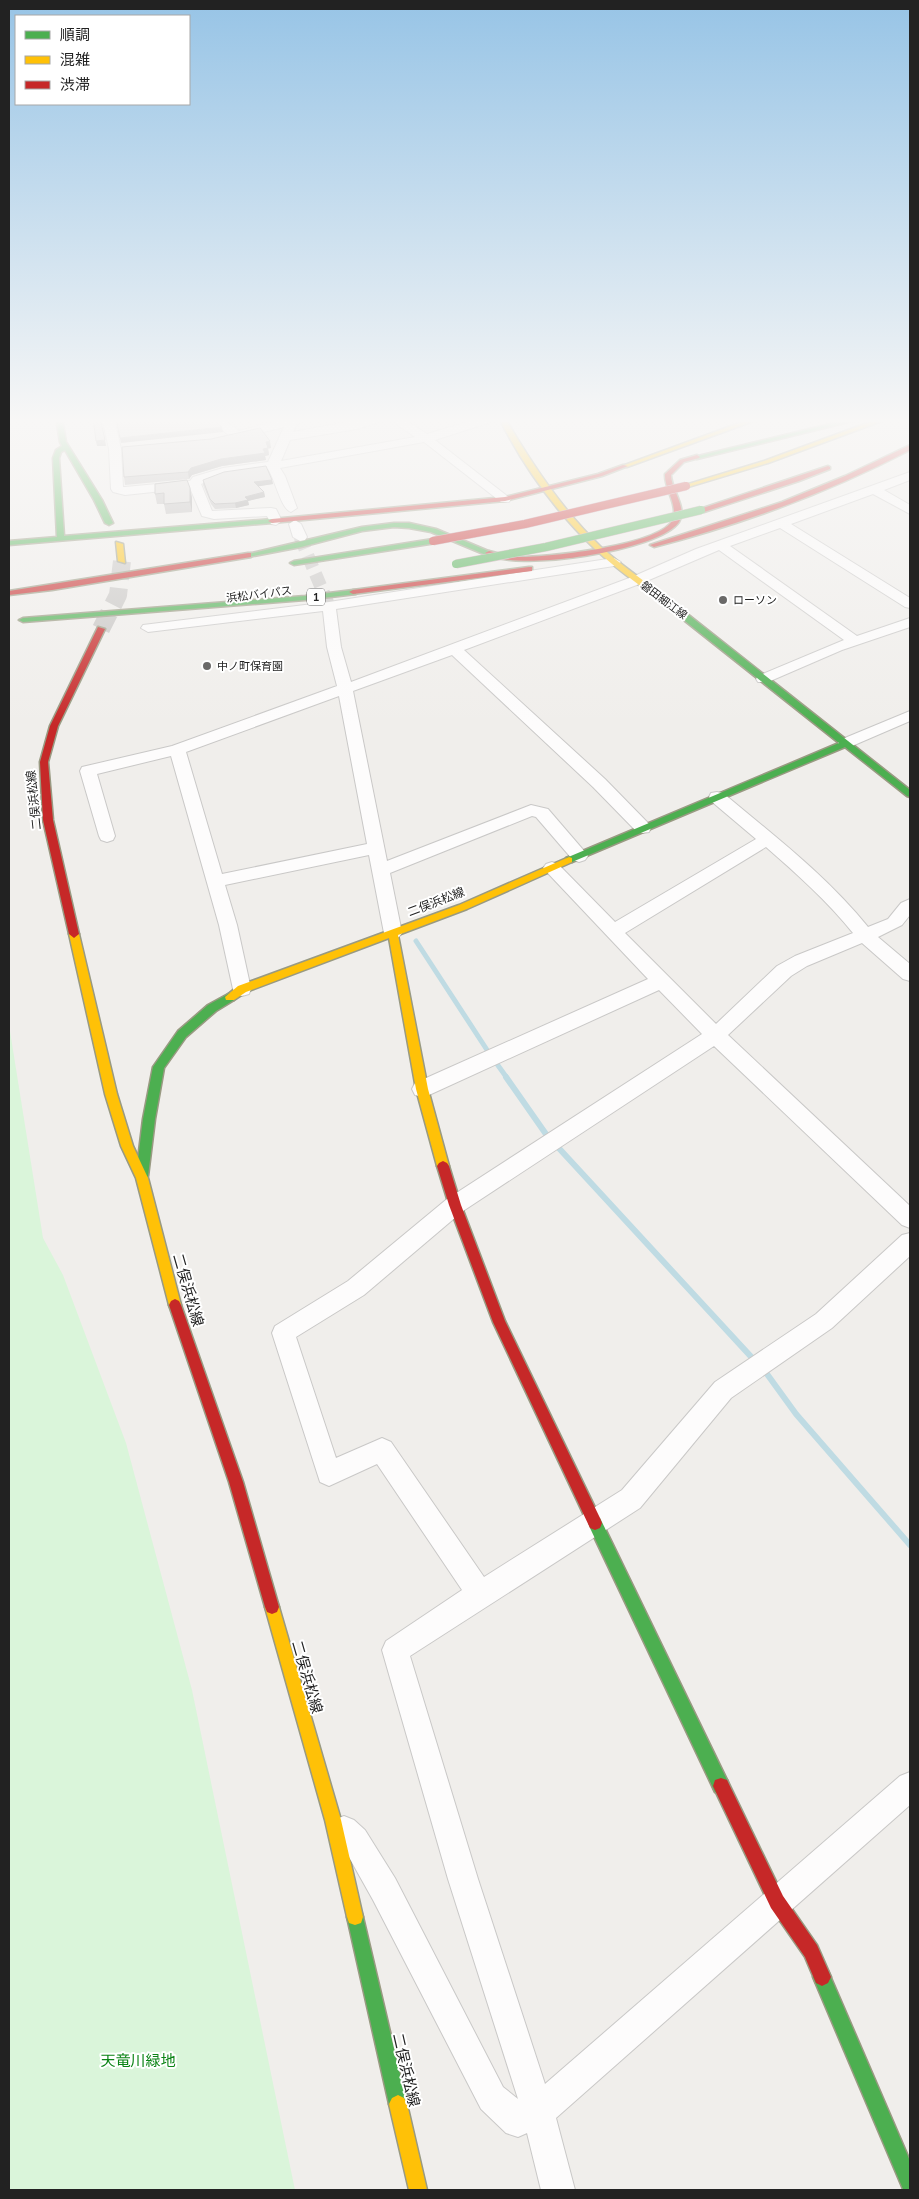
<svg xmlns="http://www.w3.org/2000/svg" width="919" height="2199" font-family="'Nunito Sans','Noto Sans JP',sans-serif">
	<style>
		.park { fill: #daf5da }
		.lines { fill: none; stroke-linecap: round; stroke-linejoin: round }
		.stream-far1 { stroke: #bfdbe3; stroke-width: 5 }
		.stream { stroke: #bfdbe3; stroke-width: 6 }
		.street-tunnel { stroke: #c7c5c3; stroke-width: 13; stroke-dasharray: 13 7; stroke-linecap: butt }
		.secondary-tunnel { stroke: #c7c5c3; stroke-width: 18; stroke-dasharray: 18 9; stroke-linecap: butt }
		.street-casing { stroke: #c9c8c7; stroke-width: 2 }
		.fast-casing { stroke: #999a82; stroke-width: 3 }
		.slow-casing { stroke: #999a82; stroke-width: 3 }
		.jam-casing { stroke: #999a82; stroke-width: 3 }
		.street { fill: #fdfcfc; fill-rule: evenodd }
		.fast { fill: #4caf50; fill-rule: evenodd }
		.slow { fill: #ffc107; fill-rule: evenodd }
		.jam { fill: #c62828; fill-rule: evenodd }
		.fast-bridge-casing { stroke: #c5a2ac; stroke-width: 9; stroke-linecap: butt }
		.jam-bridge-casing { stroke: #c5a2ac; stroke-width: 9; stroke-linecap: butt }
		.fast-bridge { stroke: #4caf50; stroke-width: 8 }
		.jam-bridge { stroke: #c62828; stroke-width: 8 }
		.wall { fill: #b9b6b5 }
		.shaded-wall { fill: #969493 }
		.building { fill: #d7d4d2; stroke: #969493 }
		.poi-dot { fill: #6a6968; stroke: #fff; stroke-width: 2 }
		.labels { text-anchor: middle; stroke-width: 4; stroke-linejoin: round; paint-order: stroke }
		.far-street-label { font-size: 11px; fill: #222; stroke: #fff }
		.shield { fill: #fff; stroke: #646464; stroke-width: 1 }
		.shield-label { font-size: 11px; font-weight: bold; fill: #222 }
		.far-poi-label { font-size: 11px; fill: #222; stroke: #fff; text-anchor: start }
		.street-label { font-size: 12px; fill: #222; stroke: #fff }
		.near-street-label { font-size: 15px; fill: #222; stroke: #fff }
		.near-park-label { font-size: 15px; fill: #0c8416; stroke: #fff }
	</style>
	<rect width="100%" height="100%" fill="#f0eeeb"/>
	<path class="park" d="M9 1025 43 1238 63 1275 126 1443 192 1690 295 2190H9Z"/>
	<g class="lines">
		<g class="stream-far1">
			<path d="M416 941 489 1053"/>
			<path d="M497 1064 507 1078"/>
		</g>
		<g class="stream">
			<path d="M506 1077 548 1137"/>
			<path d="M555 1144 767 1374 796 1414 910 1545"/>
		</g>
		<path class="street-tunnel" d="M300 537 329 606"/>
		<path class="secondary-tunnel" d="M101 629 118 595 122 561"/>
		<g class="street-casing">
			<g id="street">
				<path d="M102 418H114L121 449 123 487H125L190 481 193 477 223 468 268 462 284 427 236 439 232 438 208 418H221L239 431 288 418H309L307 420 297 424 293 432 369 418H387L385 420 357 429 290 440 281 461 415 437 388 418H402L427 434 481 418H499L497 420 435 440 511 499 509 502H501L424 442 280 468 285 476 297 508 291 512C281 509 275 479 268 469L224 475 201 484 212 511 271 508 276 509 282 521 276 525 271 524 267 516 214 519 202 516 190 488 125 495 113 492 111 489 109 449Z"/>
				<path d="M910 472V480L884 490 910 505V514L873 494 791 524 910 598V608L905 607 780 528 730 546 857 636 910 618V627L842 650 768 682H758L756 679 758 676 844 640 719 550 642 583 464 650 605 779 649 824 651 828 649 832 643 833 637 832 593 787 452 655 353 691 387 861 531 805 548 809 585 852 588 856 585 860 579 862 573 860 536 817 532 816 390 873 402 933 399 937 393 939 387 937 384 933 369 855 225 885 237 925 251 989 249 994 242 996 235 994 233 989 219 925 171 756 97 774 115 836 113 840 107 842 101 840 99 836 80 771 82 767 172 746 337 686 327 647 323 611 148 632 141 628 143 625 329 602 614 558 621 562 614 566 336 609 341 647 351 682 632 577 696 549ZM339 696 367 844 222 874 186 752Z"/>
				<path d="M295 520 301 524 307 537 305 540 300 541 293 537 289 524Z"/>
				<path d="M910 711V721L852 746H840L838 743 840 740Z"/>
				<path d="M717 792 723 793C773 835 826 875 868 927L888 919 901 903 910 899V915L902 925 878 937 910 964V981L903 979 862 943 807 966 791 976 728 1035 910 1206V1228L902 1225 714 1046 463 1211 364 1295 296 1337 336 1458 382 1438 391 1442 484 1577 622 1490 715 1382 816 1314 902 1235 910 1233V1256L832 1328 731 1398 640 1508 410 1656 478 1879 545 2084 900 1776 910 1772V1805L556 2118 575 2190H541L527 2133 518 2137 506 2133 481 2109 373 1900 345 1850 334 1840 330 1830 334 1820 344 1816 354 1820 365 1830 395 1878 503 2087 518 2099 448 1879 382 1650 386 1641 462 1590 377 1464 329 1486 320 1482 272 1333 275 1326 348 1281 447 1199 702 1034 659 990 429 1095 422 1097 415 1095 412 1089 415 1083 648 979 543 868 546 864 552 862 558 864 615 922 756 839 711 801 709 797 711 793ZM766 847C797 874 827 901 853 933L795 956 777 966 716 1024 625 933Z"/>
			</g>
		</g>
		<g class="fast-casing">
			<g id="fast">
				<path d="M56 418H62L66 442 102 500 113 523 109 525 105 523 94 500 65 450 61 452 59 458 64 536 272 519 276 521 272 523 9 545V541L57 537 53 458 56 450 62 446 60 442Z"/>
				<path d="M854 418H865L697 459 694 457Z"/>
				<path d="M394 523H409L436 529 493 553 486 555 431 532 409 528 394 527 362 531 301 547 248 557 244 555 362 527Z"/>
				<path d="M433 539 437 541 436 543 294 565 290 563 294 561Z"/>
				<path d="M353 590H356V594L305 600 23 622 19 620 23 618 305 596Z"/>
				<path d="M656 594H662L910 790V797L907 796 845 747 572 862H566V858L839 743 656 598Z"/>
				<path d="M230 993 234 994 235 997 234 1000 216 1011 186 1037 164 1068 155 1119 148 1176 146 1179 142 1181 138 1179 136 1176 143 1119 153 1067 178 1031 208 1005Z"/>
				<path d="M595 1516 600 1518 727 1780 729 1786 727 1792 721 1794 715 1792 590 1528 588 1523 590 1518Z"/>
				<path d="M355 1909 361 1911 363 1917 407 2104 404 2110 398 2113 392 2110 389 2104 347 1917 349 1911Z"/>
				<path d="M822 1968 828 1971 910 2161V2190L903 2189 813 1977 816 1971Z"/>
			</g>
		</g>
		<g class="slow-casing">
			<g id="slow">
				<path d="M499 418H505C532 464 562 510 601 547 620 564 641 579 662 594V598H656C636 582 615 568 596 550 557 513 523 466 499 418Z"/>
				<path d="M753 418H762L627 467 622 466Z"/>
				<path d="M881 418H890L768 463 688 487 682 486 764 461Z"/>
				<path d="M116 542 123 544 125 563 118 561Z"/>
				<path d="M569 857 572 858V862L467 909 398 935 428 1089 449 1166 447 1169 443 1171 439 1169 437 1166 416 1089 389 938 246 992 234 1000H226L225 997 238 986 459 905Z"/>
				<path d="M74 930 79 934 117 1094 133 1146 148 1178 181 1305 179 1309 175 1311 171 1309 169 1305 136 1178 121 1146 105 1094 69 934Z"/>
				<path d="M272 1600 277 1602 279 1607 341 1820 363 1917 361 1923 355 1925 349 1923 347 1917 325 1820 265 1607 267 1602Z"/>
				<path d="M398 2095 404 2098 407 2104 427 2190H409L389 2104 392 2098Z"/>
			</g>
		</g>
		<g class="jam-casing">
			<g id="jam">
				<path d="M910 445V450C829 492 743 524 654 547L650 545 782 502 845 476Z"/>
				<path d="M697 455 700 457 699 458 684 462 671 475C671 489 688 509 679 522 660 551 513 573 485 553L489 551C498 553 506 556 515 557 543 558 662 546 673 519 678 505 664 488 665 474L680 460Z"/>
				<path d="M623 465 628 466 602 476 505 501 272 523 268 521 272 519 505 497 598 474Z"/>
				<path d="M828 466 830 467V469L799 481 704 512 697 510Z"/>
				<path d="M248 553H251V557L52 590 9 595V591Z"/>
				<path d="M529 567H532V571L353 594 349 592 353 590Z"/>
				<path d="M98 627 105 629 58 726 48 762 53 820 79 934 74 938 69 934 43 820 40 762 50 726Z"/>
				<path d="M443 1161 447 1163 449 1166 461 1205 505 1321 600 1518 602 1523 600 1528 595 1530 590 1528 493 1322 449 1205 437 1166 439 1163Z"/>
				<path d="M175 1299 179 1301 181 1305 243 1482 279 1607 277 1612 272 1614 267 1612 265 1607 229 1482 169 1305 171 1301Z"/>
				<path d="M721 1778 727 1780 783 1896 817 1945 831 1977 828 1983 822 1986 816 1983 805 1957 771 1908 713 1786 715 1780Z"/>
			</g>
		</g>
		<use href="#street" class="street"/>
		<use href="#fast" class="fast"/>
		<use href="#slow" class="slow"/>
		<use href="#jam" class="jam"/>
		<g class="fast-bridge-casing">
			<path id="fast-bridge" d="M456 564 546 547 701 510"/>
		</g>
		<g class="jam-bridge-casing">
			<path id="jam-bridge" d="M433 541 525 524 686 486"/>
		</g>
		<use href="#fast-bridge" class="fast-bridge"/>
		<use href="#jam-bridge" class="jam-bridge"/>
	</g>
	<g class="wall">
		<path d="M268 448 269 455 265 456 266 460 222 466 192 475 189 479 125 485 124 477 271 448Z"/>
		<path d="M203 480H272L273 484 258 486 264 492 265 497 248 501 249 505 236 508 215 509 211 504 203 485Z"/>
		<path d="M190 488 192 498V512L166 514 164 504H157L155 494Z"/>
	</g>
	<g class="shaded-wall">
		<path d="M222 427 223 432 121 443 120 438Z"/>
		<path d="M105 440 106 446H97L96 441Z"/>
		<path d="M270 441 271 448H268L269 455 265 456 266 460 222 466 192 475 189 479 188 472 191 468 221 459 263 449 266 442Z"/>
		<path d="M272 480 273 484 255 487 254 482Z"/>
		<path d="M190 488 192 498V512L190 502Z"/>
		<path d="M264 492 265 497 248 501 249 505 236 508 235 503 245 497Z"/>
	</g>
	<g class="building">
		<path d="M93 418H100L105 440 96 441Z"/>
		<path d="M116 418H211L222 427 120 438Z"/>
		<path d="M260 428 270 441 266 442 268 448 263 449 265 453 221 459 191 468 188 472 124 477 122 447 211 439Z"/>
		<path d="M266 466 272 480 254 482 264 492 245 497 248 500 235 503 215 504 210 499 203 480 224 472Z"/>
		<path d="M187 480 190 488V502L164 504V493L155 494V484Z"/>
	</g>
	<linearGradient id="sky" x2="0" y2="1"><stop stop-color="#97c4e6"/><stop offset="0.58" stop-color="#f8f7f6"/><stop offset="1" stop-color="#f8f7f6" stop-opacity="0"/></linearGradient>
	<rect width="919" height="726" fill="url(#sky)"/>
	<g class="poi-dot">
		<circle cx="723" cy="600" r="5"/>
		<circle cx="207" cy="666" r="5"/>
	</g>
	<g class="labels">
		<g class="far-street-label">
			<text transform="translate(259 594) rotate(-7)" y="4">浜松バイパス</text>
			<text transform="translate(664 600) rotate(37)" y="4">磐田細江線</text>
		</g>
		<rect class="shield" x="307" y="588.5" width="18" height="17" rx="4"/>
		<g class="shield-label">
			<text x="316" y="601">1</text>
		</g>
		<g class="far-poi-label">
			<text x="733" y="604">ローソン</text>
			<text x="217" y="670">中ノ町保育園</text>
		</g>
		<g class="street-label">
			<text transform="translate(34 800) rotate(-96)" y="4">二俣浜松線</text>
			<text transform="translate(436 902) rotate(-21)" y="4">二俣浜松線</text>
		</g>
		<g class="near-street-label">
			<text transform="translate(188 1290) rotate(74)" y="5">二俣浜松線</text>
			<text transform="translate(307 1677) rotate(74)" y="5">二俣浜松線</text>
			<text transform="translate(406 2070) rotate(77)" y="5">二俣浜松線</text>
		</g>
		<g class="near-park-label">
			<text x="138" y="2066">天竜川緑地</text>
		</g>
	</g>
	<rect width="919" height="2199" fill="none" stroke="#222222" stroke-width="20"/>
	<rect x="15" y="15" width="175" height="90" fill="#ffffff" stroke="#a7a7a7"/>
	<rect x="25" y="31" width="25" height="8" fill="#4caf50" stroke="#a7a7a7"/>
	<text x="60" y="40" font-size="15" fill="#222222">順調</text>
	<rect x="25" y="56" width="25" height="8" fill="#ffc107" stroke="#a7a7a7"/>
	<text x="60" y="65" font-size="15" fill="#222222">混雑</text>
	<rect x="25" y="81" width="25" height="8" fill="#c62828" stroke="#a7a7a7"/>
	<text x="60" y="90" font-size="15" fill="#222222">渋滞</text>
</svg>
